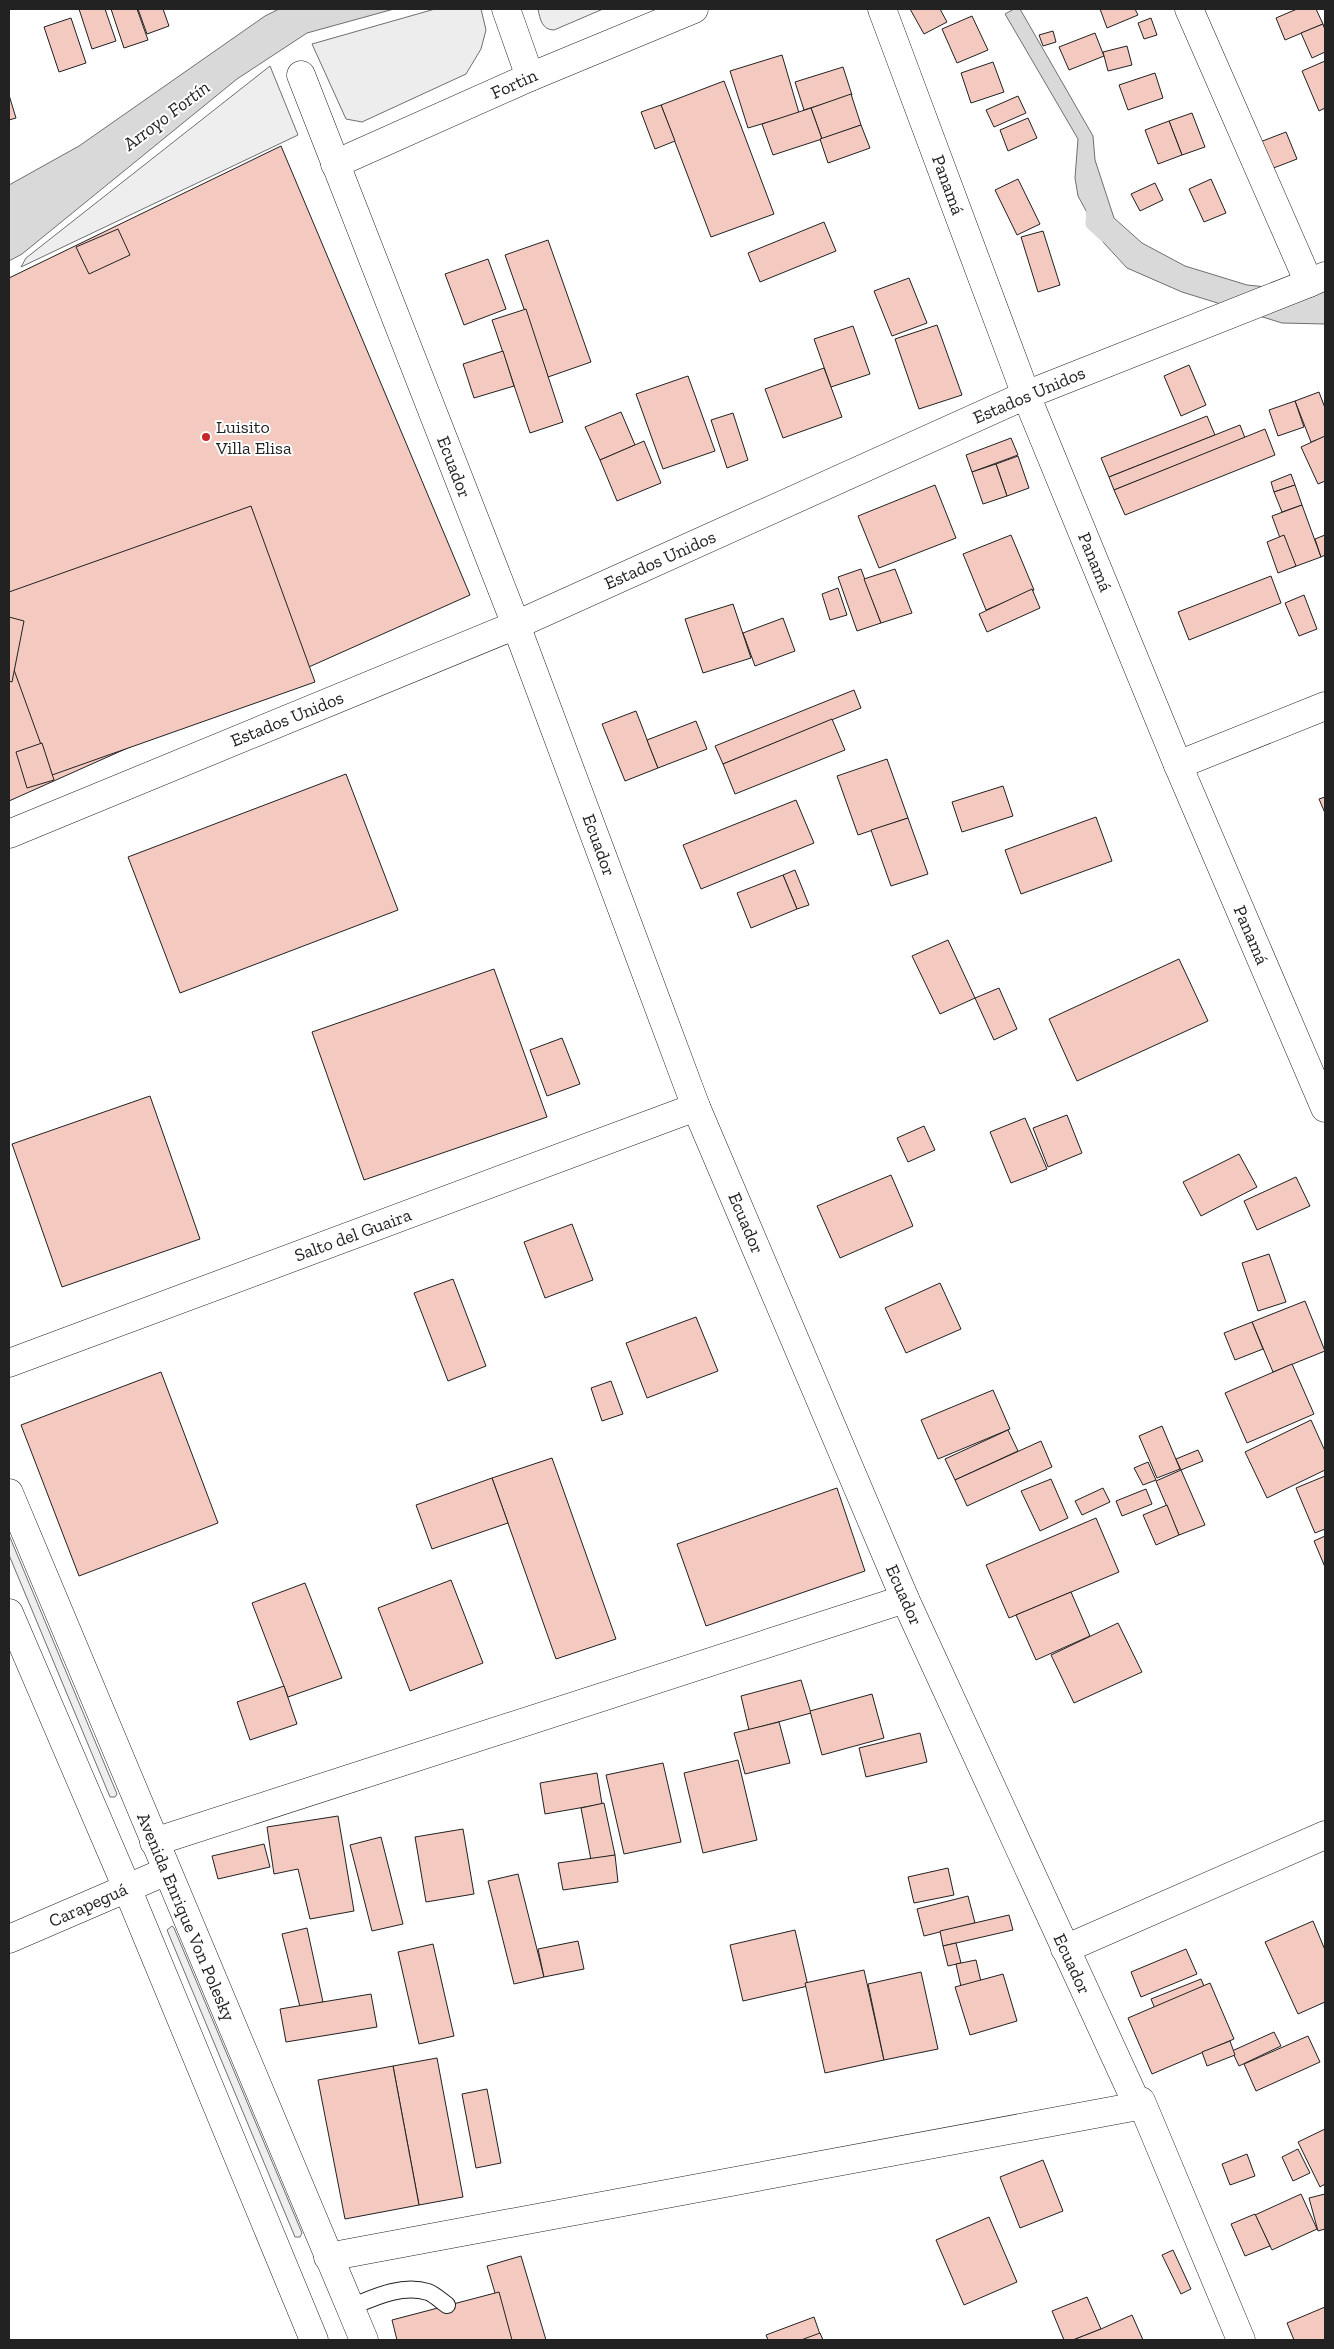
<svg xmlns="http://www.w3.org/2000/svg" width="1334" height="2349" font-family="'Zilla Slab',serif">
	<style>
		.green { fill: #eee; stroke: #6f6f6f }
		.parking { fill: #ededed; stroke: #6f6f6f }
		.water { fill: #d9d9d9; stroke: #6f6f6f }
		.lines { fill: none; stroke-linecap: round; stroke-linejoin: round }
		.stream { stroke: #d9d9d9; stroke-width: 11 }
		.building { fill: #f3c9c0; stroke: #222 }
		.service-casing { stroke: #222; stroke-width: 18 }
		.minor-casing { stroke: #222; stroke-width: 29 }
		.primary-casing { stroke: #222; stroke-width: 29 }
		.service { stroke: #fff; stroke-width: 16 }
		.minor { stroke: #fff; stroke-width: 28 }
		.primary { stroke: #fff; stroke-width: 28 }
		.poi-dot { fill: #c62828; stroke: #fff; stroke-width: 2 }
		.labels { text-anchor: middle; stroke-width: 4; stroke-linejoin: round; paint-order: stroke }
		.street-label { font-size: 18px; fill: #222; stroke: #fff }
		.poi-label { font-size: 18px; fill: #222; stroke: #fff; text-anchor: start }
		.water-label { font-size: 19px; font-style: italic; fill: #222; stroke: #fff }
	</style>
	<rect width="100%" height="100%" fill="#fff"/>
	<g class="green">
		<path d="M538 9H603L554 30C542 30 540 19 538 9Z"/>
		<path d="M270 66 298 135 21 267 26 258Z"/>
		<path d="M9 1535 117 1794 115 1797H110L9 1555Z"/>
		<path d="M172 1926 174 1928 302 2233 300 2237H295L167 1930Z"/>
	</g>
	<path class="parking" d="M435 9H481L486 30 481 49 466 74 362 122 346 119 312 44Z"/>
	<g class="water">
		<path d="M279 9H394L307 33 237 79 22 254 9 261V185L79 146 265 16Z"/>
		<path d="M1014 9H1020L1093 136 1095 160 1114 218 1142 243 1185 266 1247 285 1306 291 1325 283V324L1282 323 1182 292 1127 268 1103 242 1078 196 1075 178 1078 139 1005 14Z"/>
	</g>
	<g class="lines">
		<path class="stream" d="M1092 207 1091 224 1105 237"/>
	</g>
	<g class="building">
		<path d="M79 9H105L116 41 92 49Z"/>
		<path d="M111 9H137L148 40 124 48Z"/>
		<path d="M138 9H163L169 26 147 34Z"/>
		<path d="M910 9H940L947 22 924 34Z"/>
		<path d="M1100 9H1135L1138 15 1107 28Z"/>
		<path d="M1297 9H1316L1323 24 1285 40 1276 18Z"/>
		<path d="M972 16 988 50 957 63 942 29Z"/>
		<path d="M71 18 86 63 59 72 44 27Z"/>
		<path d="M1151 18 1157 35 1144 39 1138 23Z"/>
		<path d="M1323 24 1325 30V52L1312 58 1301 33Z"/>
		<path d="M1053 31 1056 42 1043 46 1039 35Z"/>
		<path d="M1095 33 1104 56 1069 70 1059 47Z"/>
		<path d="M1127 46 1132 65 1108 71 1103 52Z"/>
		<path d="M782 55 799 113 748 128 730 71Z"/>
		<path d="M1325 61V108L1319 111 1302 71Z"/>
		<path d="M993 62 1004 92 971 103 961 73Z"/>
		<path d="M843 67 852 95 804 110 795 82Z"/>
		<path d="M1155 73 1163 98 1128 110 1119 85Z"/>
		<path d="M724 81 774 214 711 237 661 105Z"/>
		<path d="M851 94 861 125 822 139 811 108Z"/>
		<path d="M9 95 16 118 9 120Z"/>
		<path d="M1018 96 1026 113 994 127 986 110Z"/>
		<path d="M661 105 675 141 655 149 641 112Z"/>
		<path d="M811 108 822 139 773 155 762 124Z"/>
		<path d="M1192 113 1205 147 1182 155 1169 121Z"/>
		<path d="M1028 118 1037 138 1008 151 1000 130Z"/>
		<path d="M1169 121 1182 155 1158 164 1145 130Z"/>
		<path d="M861 125 870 148 828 163 820 139Z"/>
		<path d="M1286 132 1297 159 1271 169 1260 142Z"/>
		<path d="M281 146 470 595 9 801V278Z"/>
		<path d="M1018 179 1040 224 1017 235 995 190Z"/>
		<path d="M1211 179 1226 213 1204 222 1189 189Z"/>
		<path d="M1155 183 1163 200 1140 211 1131 194Z"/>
		<path d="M824 222 836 251 760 282 748 253Z"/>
		<path d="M118 229 130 255 89 274 76 247Z"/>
		<path d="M1043 231 1060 285 1038 292 1021 237Z"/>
		<path d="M548 240 591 362 548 377 505 255Z"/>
		<path d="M488 259 506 309 464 325 445 274Z"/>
		<path d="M909 278 927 323 892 336 874 291Z"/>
		<path d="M526 309 563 422 530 433 492 320Z"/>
		<path d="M937 325 962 395 919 409 895 339Z"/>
		<path d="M853 326 870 374 831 387 814 339Z"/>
		<path d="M503 351 514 386 474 398 463 364Z"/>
		<path d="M1189 365 1206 405 1181 416 1164 376Z"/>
		<path d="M824 368 842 417 783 438 765 389Z"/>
		<path d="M688 376 715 451 663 469 636 394Z"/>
		<path d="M1319 392 1325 408V437L1311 442 1295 401Z"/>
		<path d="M1295 401 1304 427 1278 436 1269 410Z"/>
		<path d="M621 412 635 445 600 460 585 427Z"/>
		<path d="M733 413 748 460 727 468 711 420Z"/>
		<path d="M1207 416 1215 435 1109 477 1101 458Z"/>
		<path d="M1240 425 1245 438 1114 490 1109 477Z"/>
		<path d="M1265 429 1275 455 1125 515 1114 490Z"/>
		<path d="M1325 436V481L1318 484 1301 447Z"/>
		<path d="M1011 438 1018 455 972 472 966 455Z"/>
		<path d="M644 441 661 483 617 501 600 460Z"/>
		<path d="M1018 456 1029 488 1007 496 996 464Z"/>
		<path d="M996 464 1007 496 983 504 972 472Z"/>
		<path d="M1291 474 1295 485 1274 492 1271 482Z"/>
		<path d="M935 485 956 538 879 568 858 516Z"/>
		<path d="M1295 485 1302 505 1282 512 1274 492Z"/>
		<path d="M1302 505 1321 557 1291 568 1272 516Z"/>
		<path d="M251 506 315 682 52 775 9 656V592Z"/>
		<path d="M1011 535 1034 590 986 610 963 554Z"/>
		<path d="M1284 535 1296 566 1278 573 1267 542Z"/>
		<path d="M1325 535V555L1321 557 1315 539Z"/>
		<path d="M861 569 881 623 857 631 838 577Z"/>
		<path d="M895 569 912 613 881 623 864 579Z"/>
		<path d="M1271 576 1281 603 1189 640 1178 612Z"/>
		<path d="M838 588 847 615 830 620 822 594Z"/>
		<path d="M1032 589 1040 608 987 632 979 614Z"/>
		<path d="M1304 595 1317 629 1299 636 1285 603Z"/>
		<path d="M733 604 751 658 703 673 685 619Z"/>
		<path d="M9 617 24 621 12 682 9 681Z"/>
		<path d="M783 618 795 651 755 666 743 633Z"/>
		<path d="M854 690 861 708 723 764 715 746Z"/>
		<path d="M636 711 658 768 625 781 602 724Z"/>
		<path d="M832 719 845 750 735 794 723 764Z"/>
		<path d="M696 721 707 749 658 768 647 740Z"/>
		<path d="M42 743 54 780 27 788 16 752Z"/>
		<path d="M887 759 908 818 858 835 837 776Z"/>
		<path d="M346 774 398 910 180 993 128 857Z"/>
		<path d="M1003 786 1013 816 962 832 952 802Z"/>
		<path d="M1325 797V813L1319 799Z"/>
		<path d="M796 800 814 843 701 889 683 845Z"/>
		<path d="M1096 817 1112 861 1021 894 1005 850Z"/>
		<path d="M908 818 928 874 891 886 871 830Z"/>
		<path d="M795 870 809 905 797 909 783 875Z"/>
		<path d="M783 875 797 909 751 928 737 893Z"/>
		<path d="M948 940 975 998 940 1014 912 956Z"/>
		<path d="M1179 959 1208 1021 1077 1081 1049 1019Z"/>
		<path d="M494 969 547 1117 364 1180 312 1032Z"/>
		<path d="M999 988 1017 1029 994 1040 975 998Z"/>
		<path d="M562 1038 580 1084 547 1096 530 1050Z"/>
		<path d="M150 1096 200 1239 62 1287 12 1144Z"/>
		<path d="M1067 1115 1082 1153 1048 1167 1033 1128Z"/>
		<path d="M1025 1118 1047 1169 1011 1183 990 1132Z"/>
		<path d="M924 1126 935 1150 908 1162 897 1138Z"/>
		<path d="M1239 1154 1257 1187 1201 1216 1183 1182Z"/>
		<path d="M891 1175 913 1226 840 1258 817 1206Z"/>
		<path d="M1296 1177 1310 1206 1257 1230 1244 1201Z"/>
		<path d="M572 1224 593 1280 545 1298 524 1242Z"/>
		<path d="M1269 1254 1286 1302 1258 1311 1242 1263Z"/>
		<path d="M453 1279 486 1366 448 1381 414 1293Z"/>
		<path d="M940 1283 961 1329 906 1353 885 1308Z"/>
		<path d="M1305 1301 1325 1351 1273 1372 1252 1322Z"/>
		<path d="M696 1317 718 1371 647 1398 626 1343Z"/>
		<path d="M1252 1322 1263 1349 1235 1360 1224 1333Z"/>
		<path d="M1292 1364 1314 1414 1247 1443 1225 1393Z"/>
		<path d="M161 1372 218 1523 79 1576 21 1425Z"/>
		<path d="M611 1381 623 1414 602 1421 591 1388Z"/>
		<path d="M993 1390 1010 1429 938 1459 921 1420Z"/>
		<path d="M1311 1420 1325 1451V1470L1267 1498 1245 1452Z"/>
		<path d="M1162 1426 1180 1469 1157 1478 1139 1436Z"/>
		<path d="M1008 1430 1018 1451 955 1480 945 1459Z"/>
		<path d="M1041 1441 1052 1467 967 1506 955 1480Z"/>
		<path d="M1198 1450 1203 1461 1181 1470 1176 1459Z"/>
		<path d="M552 1458 616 1639 556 1659 492 1478Z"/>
		<path d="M1148 1462 1156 1480 1143 1485 1134 1468Z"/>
		<path d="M1181 1470 1205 1525 1179 1535 1156 1481Z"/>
		<path d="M1325 1476V1529L1315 1533 1296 1488Z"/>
		<path d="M492 1478 508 1523 432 1549 416 1505Z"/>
		<path d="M1051 1479 1068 1518 1040 1531 1021 1491Z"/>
		<path d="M837 1488 865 1571 706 1626 677 1544Z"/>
		<path d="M1103 1488 1110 1502 1082 1515 1075 1501Z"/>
		<path d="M1146 1489 1152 1504 1122 1516 1116 1501Z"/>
		<path d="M1167 1505 1179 1535 1156 1545 1143 1515Z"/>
		<path d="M1096 1518 1119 1572 1009 1618 986 1565Z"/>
		<path d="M1325 1536V1567L1314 1541Z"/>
		<path d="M451 1580 483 1663 410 1691 378 1608Z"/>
		<path d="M305 1583 342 1678 288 1697 252 1603Z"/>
		<path d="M1071 1592 1090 1636 1036 1660 1016 1615Z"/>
		<path d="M1118 1623 1142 1672 1074 1703 1051 1655Z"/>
		<path d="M801 1680 811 1713 749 1730 741 1696Z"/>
		<path d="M284 1686 297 1724 250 1740 237 1702Z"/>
		<path d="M872 1694 884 1738 822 1755 810 1711Z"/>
		<path d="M779 1722 790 1763 745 1774 734 1733Z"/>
		<path d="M920 1733 927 1762 866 1777 859 1748Z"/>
		<path d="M738 1760 757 1840 703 1853 684 1773Z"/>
		<path d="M663 1763 681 1842 624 1854 606 1775Z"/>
		<path d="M597 1773 602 1804 545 1814 540 1783Z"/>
		<path d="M604 1803 615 1855 591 1860 581 1808Z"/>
		<path d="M338 1816 354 1911 310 1919 298 1869 274 1874 267 1827Z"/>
		<path d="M463 1829 474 1894 426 1902 415 1837Z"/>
		<path d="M381 1837 403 1924 372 1931 350 1845Z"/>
		<path d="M264 1844 270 1867 218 1879 212 1856Z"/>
		<path d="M615 1855 618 1882 563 1890 558 1863Z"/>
		<path d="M948 1868 954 1895 914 1903 908 1877Z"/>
		<path d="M518 1874 544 1977 514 1984 488 1881Z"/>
		<path d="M968 1896 975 1923 924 1936 917 1909Z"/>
		<path d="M1009 1915 1013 1930 943 1946 940 1931Z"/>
		<path d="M1313 1921 1325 1950V2002L1298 2014 1265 1942Z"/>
		<path d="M307 1928 323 2002 300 2007 282 1934Z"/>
		<path d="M795 1930 808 1986 743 2001 730 1945Z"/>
		<path d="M578 1941 584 1969 544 1977 538 1949Z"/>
		<path d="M956 1943 961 1963 948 1966 943 1946Z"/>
		<path d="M433 1944 454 2036 419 2044 398 1952Z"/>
		<path d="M1186 1949 1197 1974 1141 1997 1131 1972Z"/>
		<path d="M976 1960 982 1986 962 1991 956 1964Z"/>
		<path d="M864 1970 884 2060 825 2073 805 1983Z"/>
		<path d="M921 1972 938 2049 884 2060 868 1984Z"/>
		<path d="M1003 1974 1017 2021 970 2035 955 1987Z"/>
		<path d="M1201 1979 1220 2024 1170 2045 1151 1999Z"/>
		<path d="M1210 1983 1234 2039 1152 2074 1128 2018Z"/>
		<path d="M371 1994 377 2027 286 2042 280 2009Z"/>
		<path d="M1274 2032 1281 2046 1239 2066 1232 2051Z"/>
		<path d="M1308 2036 1320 2062 1256 2091 1244 2064Z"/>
		<path d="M1230 2041 1235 2055 1207 2066 1202 2052Z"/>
		<path d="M437 2058 463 2197 419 2205 393 2066Z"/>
		<path d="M393 2066 419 2205 345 2219 318 2080Z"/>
		<path d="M487 2089 501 2163 476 2168 462 2094Z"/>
		<path d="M1325 2129V2184L1320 2187 1298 2142Z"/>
		<path d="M1298 2149 1310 2173 1293 2181 1282 2157Z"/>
		<path d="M1247 2154 1255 2176 1230 2185 1222 2164Z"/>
		<path d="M1043 2160 1063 2211 1020 2228 1000 2177Z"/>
		<path d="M1301 2194 1317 2229 1272 2250 1255 2215Z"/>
		<path d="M1325 2194V2229L1318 2231 1309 2198Z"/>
		<path d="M1255 2214 1270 2246 1245 2256 1231 2224Z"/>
		<path d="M989 2217 1017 2282 964 2305 936 2240Z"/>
		<path d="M1173 2250 1191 2289 1181 2294 1162 2255Z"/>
		<path d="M521 2256 546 2340H509L487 2266Z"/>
		<path d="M499 2292 512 2340H397L392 2320Z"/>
		<path d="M1087 2297 1101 2329 1073 2340H1064L1052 2311Z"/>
		<path d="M1325 2307V2340H1294L1287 2323Z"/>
		<path d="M1132 2315 1143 2340H1073L1101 2329Z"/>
		<path d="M814 2317 822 2340H768L766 2335Z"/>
		<path d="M820 2333 823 2340H801Z"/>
	</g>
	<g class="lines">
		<g class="service-casing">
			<path id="service" d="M351 2307C375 2297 402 2284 428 2292 434 2294 441 2301 447 2305"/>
		</g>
		<g class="minor-casing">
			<g id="minor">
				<path d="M506 9 530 77"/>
				<path d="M882 9 1026 395 1178 765 1325 1108"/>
				<path d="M1189 9 1309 283 1325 276"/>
				<path d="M301 75 516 625 696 1107 905 1599 1138 2106 1141 2101 1241 2340"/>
				<path d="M335 164 530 77 694 9"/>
				<path d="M1178 765 1325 706"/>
				<path d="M9 834 516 625 1026 395 1309 283"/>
				<path d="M9 1363 696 1107"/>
				<path d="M154 1842 905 1599"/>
				<path d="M9 1939 167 1871"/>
				<path d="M1065 1949 1325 1835"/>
				<path d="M328 2257 1138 2106"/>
			</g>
		</g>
		<g class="primary-casing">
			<g id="primary">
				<path d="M9 1493 364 2340"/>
				<path d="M9 1613 127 1888 314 2340"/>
			</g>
		</g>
		<use href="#service" class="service"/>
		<use href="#minor" class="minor"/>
		<use href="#primary" class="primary"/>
	</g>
	<circle class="poi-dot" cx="206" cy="437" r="5"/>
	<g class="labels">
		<g class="street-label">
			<text transform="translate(514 84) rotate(-24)" y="6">Fortin</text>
			<text transform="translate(948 185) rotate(70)" y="6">Panamá</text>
			<text transform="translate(1029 395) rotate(-23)" y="6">Estados Unidos</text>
			<text transform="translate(454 467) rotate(69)" y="6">Ecuador</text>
			<text transform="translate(660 560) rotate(-24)" y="6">Estados Unidos</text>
			<text transform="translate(1095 562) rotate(68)" y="6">Panamá</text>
			<text transform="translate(287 719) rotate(-22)" y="6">Estados Unidos</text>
			<text transform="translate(599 845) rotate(70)" y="6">Ecuador</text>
			<text transform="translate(1251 935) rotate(67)" y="6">Panamá</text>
			<text transform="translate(746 1223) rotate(67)" y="6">Ecuador</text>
			<text transform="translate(353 1235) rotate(-20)" y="6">Salto del Guaira</text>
			<text transform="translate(904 1595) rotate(66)" y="6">Ecuador</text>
			<text transform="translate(88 1905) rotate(-24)" y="6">Carapeguá</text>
			<text transform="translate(186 1917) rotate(67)" y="6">Avenida Enrique Von Polesky</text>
			<text transform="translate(1072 1964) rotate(65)" y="6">Ecuador</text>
		</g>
		<g class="poi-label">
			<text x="216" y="433">Luisito<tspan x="216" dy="21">Villa Elisa</tspan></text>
		</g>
		<g class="water-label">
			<text transform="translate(166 115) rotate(-37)" y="7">Arroyo Fortín</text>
		</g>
	</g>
	<rect width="1334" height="2349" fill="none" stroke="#222222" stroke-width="20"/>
</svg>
